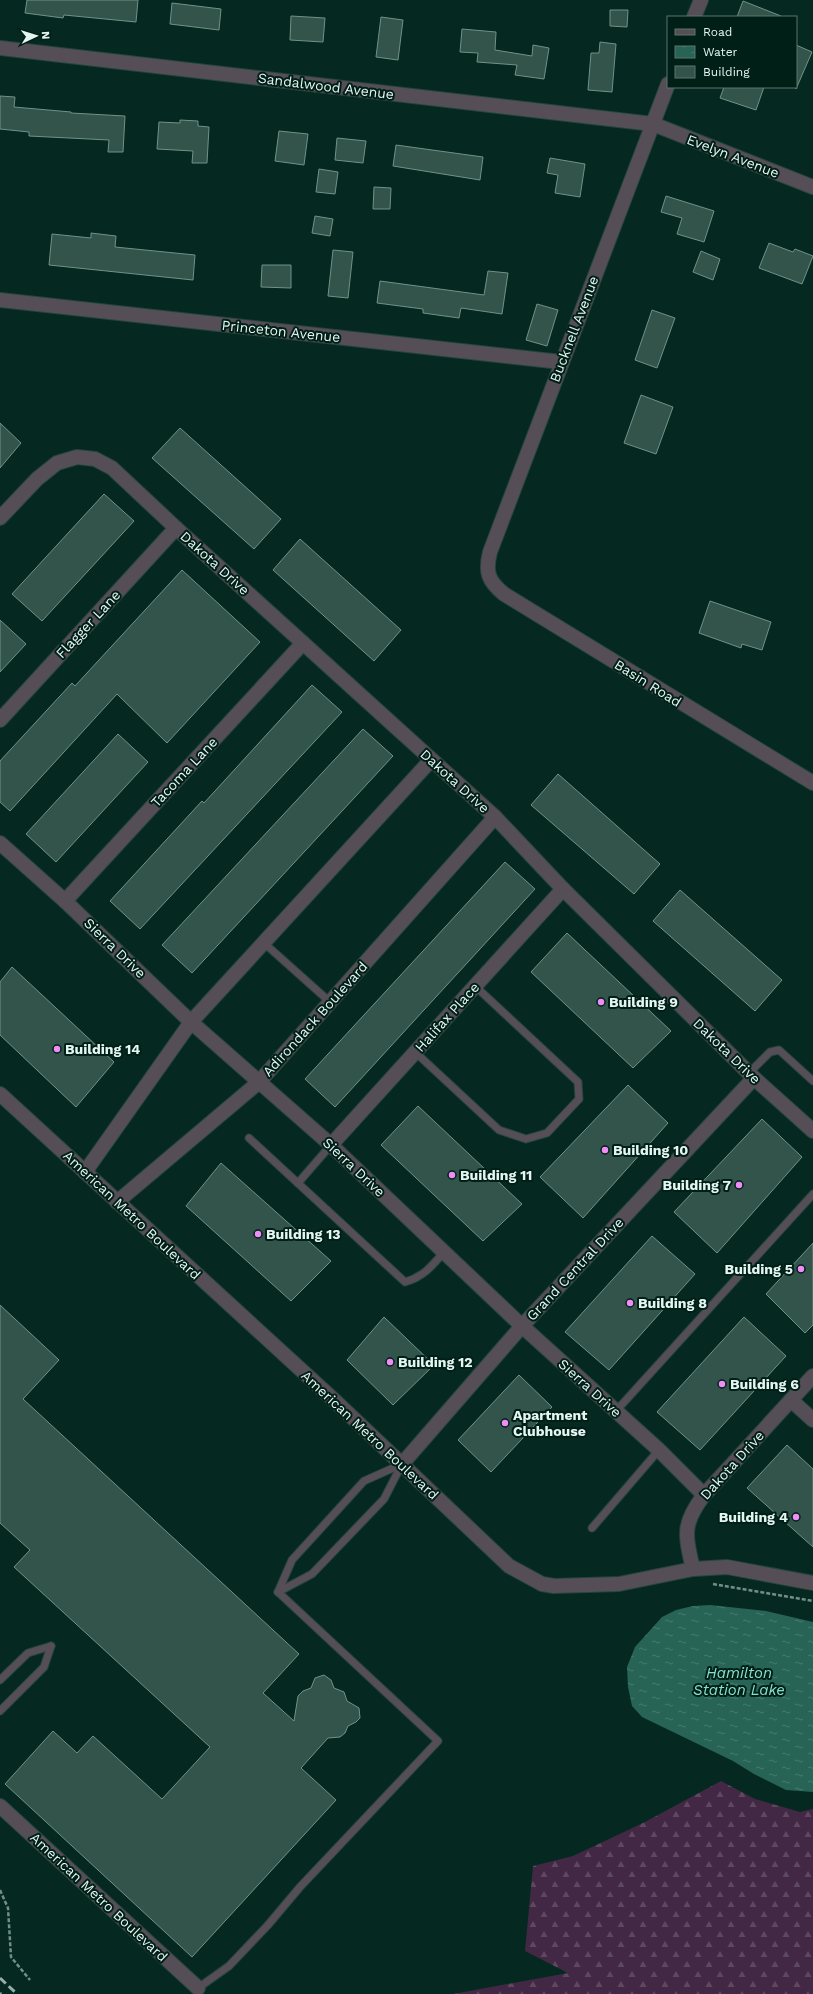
<svg xmlns="http://www.w3.org/2000/svg" width="813" height="1994" font-family="'Work Sans',sans-serif">
	<style>
		.forest { fill: url(#forest-firs) }
		.water { fill: url(#water-ripples) }
		.building { fill: #33544b; stroke: #6f9388 }
		.lines { fill: none; stroke-linecap: round; stroke-linejoin: round }
		.lane-casing { stroke: #24453e; stroke-width: 9 }
		.street-casing { stroke: #24453e; stroke-width: 16 }
		.path { stroke: #738e88; stroke-width: 2.5; stroke-dasharray: 4 2; stroke-linecap: butt }
		.lane { stroke: #564e57; stroke-width: 7 }
		.street { stroke: #564e57; stroke-width: 14 }
		.rail { stroke: #97afa9; stroke-width: 3; stroke-dasharray: 8 4; stroke-linecap: butt }
		.poi-dot { fill: #ee8cf8; stroke: #001f17; stroke-width: 1.5 }
		.labels { text-anchor: middle; stroke-width: 4; stroke-linejoin: round; paint-order: stroke }
		.street-label { font-size: 14px; fill: #e4f6f1; stroke: #001f17 }
		.poi-label { font-size: 14px; font-weight: bold; fill: #e4f6f1; stroke: #001f17; text-anchor: start }
		.water-label { font-size: 15px; font-style: italic; fill: #84e3cb; stroke: #001f17 }
	</style>
	<defs>
		<pattern id="forest-firs" width="22" height="20" patternUnits="userSpaceOnUse"><rect width="22" height="20" fill="#422845"/><path d="M5 1l3.5 6h-7zM16 11l3.5 6h-7z" fill="#5d4860"/></pattern>
		<pattern id="water-ripples" width="26" height="14" patternUnits="userSpaceOnUse"><rect width="26" height="14" fill="#276456"/><path d="M2 4q2-2 4 0t4 0M15 11q2-2 4 0t4 0" fill="none" stroke="#467b6f"/></pattern>
	</defs>
	<rect width="100%" height="100%" fill="#052821"/>
	<path class="forest" d="M721 1781 755 1799 800 1812 813 1809V1994H453L568 1973 525 1951 533 1866 573 1856 645 1822Z"/>
	<path class="water" d="M710 1605 766 1611 813 1622V1792L786 1790 754 1774 733 1761 642 1717 632 1706 628 1687 627 1667 635 1647 662 1617 676 1610 693 1606Z"/>
	<g class="building">
		<path d="M27 0H138L136 22 64 15 63 18 25 13Z"/>
		<path d="M743 1 781 16V17H737Z"/>
		<path d="M172 3 221 9 219 30 170 24Z"/>
		<path d="M610 10H628L627 27 610 26Z"/>
		<path d="M291 16 325 18 323 42 290 40Z"/>
		<path d="M381 17 403 20 398 60 376 57Z"/>
		<path d="M462 29 496 32 495 50 532 56 533 45 549 48 544 79 515 75 517 65 477 62 478 53 460 52Z"/>
		<path d="M600 42 616 44 612 92 588 90 591 53H599Z"/>
		<path d="M796 45 812 52 796 89Z"/>
		<path d="M724 87H764L756 110 720 98Z"/>
		<path d="M0 96 15 97 14 107 71 112V113L125 116 123 152H108L109 140 29 136V132L0 129Z"/>
		<path d="M180 120 198 121V126L209 127 207 163H192L193 151 157 149 159 122 180 123Z"/>
		<path d="M279 131 308 134 304 165 275 161Z"/>
		<path d="M337 138 366 141 363 163 335 160Z"/>
		<path d="M396 145 483 157 480 180 393 166Z"/>
		<path d="M550 158 585 164 580 197 555 193 558 175 547 173Z"/>
		<path d="M319 169 338 172 335 194 316 192Z"/>
		<path d="M374 187 391 188 390 209H373Z"/>
		<path d="M666 196 714 211 704 242 677 234 682 218 661 212Z"/>
		<path d="M315 216 333 219 330 236 312 233Z"/>
		<path d="M91 233 116 236 115 247 195 255 193 280 49 265 52 234 91 238Z"/>
		<path d="M769 243 793 252 795 249 813 256 802 284 759 268Z"/>
		<path d="M333 250 353 252 348 298 328 296Z"/>
		<path d="M701 251 720 259 713 280 693 272Z"/>
		<path d="M262 265H291V288L261 287Z"/>
		<path d="M488 271 508 273 502 314 461 308 459 318 423 313V309L377 303 380 281 484 295Z"/>
		<path d="M537 304 558 310 547 346 526 340Z"/>
		<path d="M652 310 675 318 657 368 635 360Z"/>
		<path d="M641 395 673 407 656 454 624 443Z"/>
		<path d="M0 423 21 443 0 468Z"/>
		<path d="M180 428 281 519 254 549 152 458Z"/>
		<path d="M104 494 134 521 42 621 12 594Z"/>
		<path d="M300 539 401 630 374 661 273 570Z"/>
		<path d="M182 570 260 642 167 743 117 694 10 811 0 802V761L72 683 75 686Z"/>
		<path d="M710 601 771 622 762 650 742 644 741 648 699 633Z"/>
		<path d="M0 620 26 644 0 672Z"/>
		<path d="M312 685 342 712 140 929 110 901 202 801 204 803Z"/>
		<path d="M363 729 393 756 192 973 162 945Z"/>
		<path d="M118 734 148 762 56 862 26 834Z"/>
		<path d="M558 774 660 864 634 894 531 805Z"/>
		<path d="M505 862 535 889 335 1107 305 1079Z"/>
		<path d="M680 890 782 980 755 1011 653 921Z"/>
		<path d="M567 933 671 1031 633 1068 531 972Z"/>
		<path d="M12 967 114 1062 76 1107 0 1035V982Z"/>
		<path d="M628 1085 668 1123 583 1218 540 1177Z"/>
		<path d="M418 1106 522 1204 483 1241 381 1145Z"/>
		<path d="M762 1119 802 1157 717 1253 674 1212Z"/>
		<path d="M221 1163 331 1261 291 1301 186 1206Z"/>
		<path d="M652 1236 695 1274 609 1370 565 1332Z"/>
		<path d="M813 1243V1325L805 1333 766 1294Z"/>
		<path d="M0 1305 59 1360 23 1399 299 1654 263 1693 294 1721 298 1696 303 1691 311 1688 315 1678 324 1675 331 1680 334 1688 344 1692 347 1701 359 1708 360 1718 356 1722 348 1726 345 1733 340 1737 328 1738 301 1768 336 1800 192 1957 5 1784 53 1731 77 1753 93 1736 162 1799 210 1747 14 1567 30 1550 0 1523Z"/>
		<path d="M384 1317 434 1365 393 1405 347 1360Z"/>
		<path d="M744 1317 786 1356 700 1450 657 1412Z"/>
		<path d="M519 1375 552 1407 491 1472 458 1440Z"/>
		<path d="M787 1445 813 1469V1547L747 1488Z"/>
	</g>
	<g class="lines">
		<g class="lane-casing">
			<g id="lane">
				<path d="M264 943 330 1002"/>
				<path d="M415 1052 499 1130 526 1139 547 1133 579 1099 578 1082 475 986"/>
				<path d="M749 1073 770 1052 779 1050 813 1081"/>
				<path d="M249 1138 405 1282C423 1277 432 1266 444 1252"/>
				<path d="M298 1183 331 1145"/>
				<path d="M616 1411 813 1194"/>
				<path d="M592 1528 659 1450"/>
				<path d="M278 1592 292 1560 364 1481 402 1464"/>
				<path d="M278 1592 312 1574 384 1499 402 1464"/>
				<path d="M0 1680 28 1653 51 1646"/>
				<path d="M0 1711 44 1667 51 1646"/>
				<path d="M198 1988 229 1966 268 1925 300 1887 438 1741 278 1592"/>
			</g>
		</g>
		<g class="street-casing">
			<g id="street">
				<path d="M694 17 701 0"/>
				<path d="M0 48 653 124 813 187"/>
				<path d="M668 84 490 552C485 572 488 581 504 594L813 783"/>
				<path d="M0 300 561 362"/>
				<path d="M0 518 37 479 57 463 77 457 95 459 112 468 176 528 495 817 563 889 754 1078 813 1131"/>
				<path d="M0 720 176 528"/>
				<path d="M0 843 65 901 191 1022 331 1145 522 1326 659 1450 704 1495"/>
				<path d="M65 901 303 643"/>
				<path d="M0 1094 335 1401 509 1566 542 1584 554 1586 619 1584 693 1569 727 1567 813 1583"/>
				<path d="M331 1145 563 889"/>
				<path d="M85 1172 191 1022 431 760"/>
				<path d="M117 1202 259 1082 495 817"/>
				<path d="M791 1400 813 1420"/>
				<path d="M402 1464 522 1326 754 1078"/>
				<path d="M693 1569C685 1534 682 1524 704 1495L813 1376"/>
				<path d="M0 1806 198 1988"/>
			</g>
		</g>
		<g class="path">
			<path d="M713 1584 813 1601"/>
			<path d="M0 1890 8 1908 11 1957 30 1980"/>
		</g>
		<use href="#lane" class="lane"/>
		<use href="#street" class="street"/>
		<g class="rail">
			<path d="M0 1978 17 1994"/>
			<path d="M0 1993 1 1994"/>
		</g>
	</g>
	<g class="poi-dot">
		<circle cx="601" cy="1002" r="4"/>
		<circle cx="57" cy="1049" r="4"/>
		<circle cx="605" cy="1150" r="4"/>
		<circle cx="452" cy="1175" r="4"/>
		<circle cx="739" cy="1185" r="4"/>
		<circle cx="258" cy="1234" r="4"/>
		<circle cx="801" cy="1269" r="4"/>
		<circle cx="630" cy="1303" r="4"/>
		<circle cx="390" cy="1362" r="4"/>
		<circle cx="722" cy="1384" r="4"/>
		<circle cx="505" cy="1423" r="4"/>
		<circle cx="796" cy="1517" r="4"/>
	</g>
	<g class="labels">
		<g class="street-label">
			<text transform="translate(326 86) rotate(7)" y="5">Sandalwood Avenue</text>
			<text transform="translate(733 156) rotate(21)" y="5">Evelyn Avenue</text>
			<text transform="translate(574 329) rotate(-69)" y="5">Bucknell Avenue</text>
			<text transform="translate(281 331) rotate(6)" y="5">Princeton Avenue</text>
			<text transform="translate(215 563) rotate(42)" y="5">Dakota Drive</text>
			<text transform="translate(88 624) rotate(-47)" y="5">Flagger Lane</text>
			<text transform="translate(648 683) rotate(32)" y="5">Basin Road</text>
			<text transform="translate(184 772) rotate(-47)" y="5">Tacoma Lane</text>
			<text transform="translate(455 781) rotate(42)" y="5">Dakota Drive</text>
			<text transform="translate(115 948) rotate(44)" y="5">Sierra Drive</text>
			<text transform="translate(447 1017) rotate(-48)" y="5">Halifax Place</text>
			<text transform="translate(315 1019) rotate(-48)" y="5">Adirondack Boulevard</text>
			<text transform="translate(727 1051) rotate(44)" y="5">Dakota Drive</text>
			<text transform="translate(354 1167) rotate(43)" y="5">Sierra Drive</text>
			<text transform="translate(132 1215) rotate(43)" y="5">American Metro Boulevard</text>
			<text transform="translate(575 1269) rotate(-47)" y="5">Grand Central Drive</text>
			<text transform="translate(590 1388) rotate(42)" y="5">Sierra Drive</text>
			<text transform="translate(370 1435) rotate(43)" y="5">American Metro Boulevard</text>
			<text transform="translate(732 1465) rotate(-48)" y="5">Dakota Drive</text>
			<text transform="translate(99 1897) rotate(43)" y="5">American Metro Boulevard</text>
		</g>
		<g class="poi-label">
			<text x="609" y="1007">Building 9</text>
			<text x="65" y="1054">Building 14</text>
			<text x="613" y="1155">Building 10</text>
			<text x="460" y="1180">Building 11</text>
			<text x="731" y="1190" text-anchor="end">Building 7</text>
			<text x="266" y="1239">Building 13</text>
			<text x="793" y="1274" text-anchor="end">Building 5</text>
			<text x="638" y="1308">Building 8</text>
			<text x="398" y="1367">Building 12</text>
			<text x="730" y="1389">Building 6</text>
			<text x="513" y="1420">Apartment<tspan x="513" dy="16">Clubhouse</tspan></text>
			<text x="788" y="1522" text-anchor="end">Building 4</text>
		</g>
		<g class="water-label">
			<text x="739" y="1678">Hamilton<tspan x="739" dy="17">Station Lake</tspan></text>
		</g>
	</g>
	<rect x="667" y="16" width="130" height="72" fill="#001f17" stroke="#5b756e"/>
	<rect x="675" y="29" width="20" height="6" fill="#564e57" stroke="#5b756e"/>
	<text x="703" y="36" font-size="12" fill="#e4f6f1">Road</text>
	<rect x="675" y="46" width="20" height="12" fill="url(#water-ripples)" stroke="#5b756e"/>
	<text x="703" y="56" font-size="12" fill="#e4f6f1">Water</text>
	<rect x="675" y="66" width="20" height="12" fill="#33544b" stroke="#5b756e"/>
	<text x="703" y="76" font-size="12" fill="#e4f6f1">Building</text>
	<g transform="translate(36 36) rotate(86)" stroke="#001f17" stroke-width="3" paint-order="stroke">
	<path d="M0-3L7 15L0 10L-7 15Z" fill="#e4f6f1"/>
	<text y="-6" font-size="11" font-weight="bold" text-anchor="middle" fill="#e4f6f1">N</text>
	</g>
</svg>
